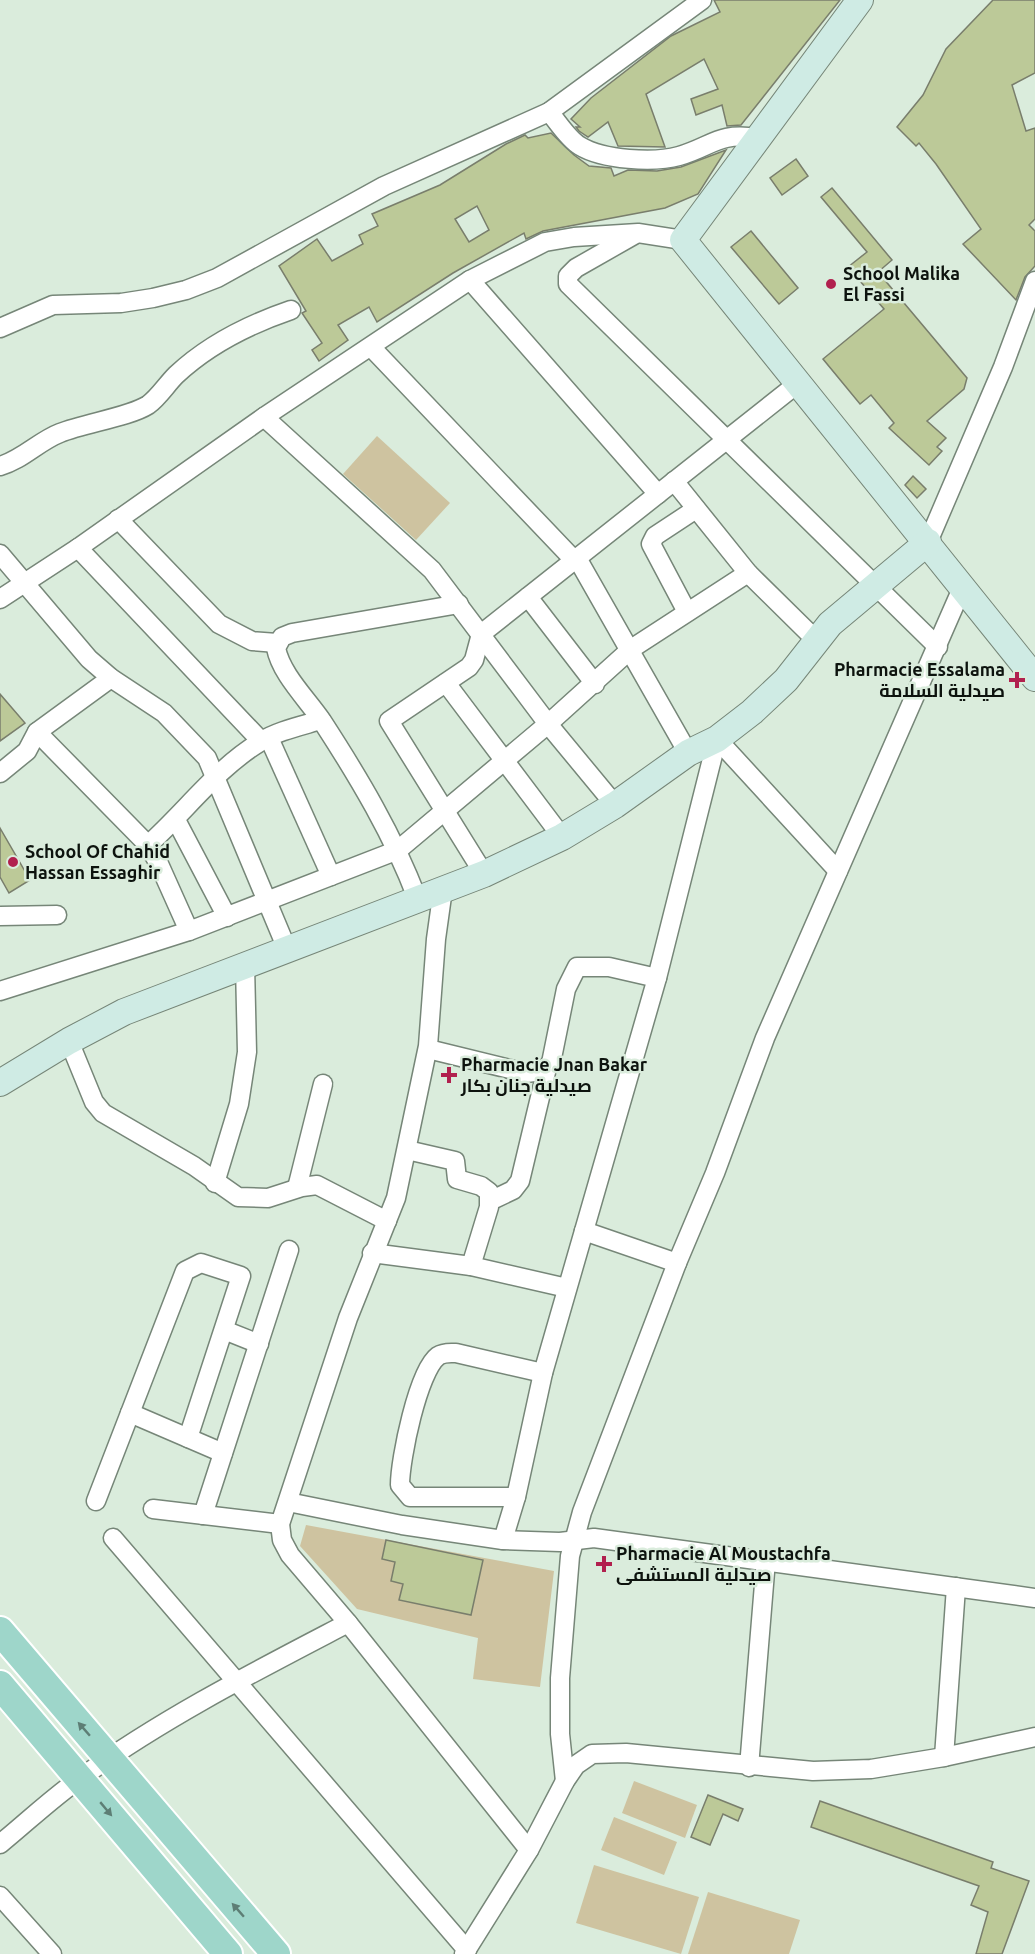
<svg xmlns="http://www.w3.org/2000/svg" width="1035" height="1954" font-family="Ubuntu,Cairo,sans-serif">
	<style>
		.green { fill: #cec3a0 }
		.building { fill: #bcc998; stroke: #797e6c; stroke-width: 1.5; fill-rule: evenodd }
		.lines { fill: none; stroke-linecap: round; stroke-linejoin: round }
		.street-casing { stroke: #768678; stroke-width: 21 }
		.secondary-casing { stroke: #768678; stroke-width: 28 }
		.primary-casing { stroke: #fff; stroke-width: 32 }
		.street { stroke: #fff; stroke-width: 18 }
		.secondary { stroke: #cfebe4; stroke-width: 26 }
		.primary { stroke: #9ed6ca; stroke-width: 28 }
		.oneway { fill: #5d7e75 }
		.poi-dot { fill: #b1204e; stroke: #daecdc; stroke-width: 2 }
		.labels { text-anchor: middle; stroke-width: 5; stroke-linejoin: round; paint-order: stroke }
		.poi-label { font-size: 18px; font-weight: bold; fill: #0d130e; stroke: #daecdc; text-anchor: start }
	</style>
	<rect width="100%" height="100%" fill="#daecdc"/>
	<g class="green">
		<path d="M377 436 450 503 416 540 343 474Z"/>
		<path d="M306 1525 554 1571 540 1687 473 1679 478 1638 357 1609 300 1546Z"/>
		<path d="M634 1781 697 1805 685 1838 622 1813Z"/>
		<path d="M614 1817 677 1842 664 1875 601 1850Z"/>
		<path d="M594 1865 699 1897 681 1954 576 1923Z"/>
		<path d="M708 1892 800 1920 789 1954H688Z"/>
	</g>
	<g class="building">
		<path d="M714 0H840L741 125 727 126 722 105 696 115 691 99 718 89 704 59 646 94 665 147 618 146 608 122 588 137 579 131 576 127H580L571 119 591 98 671 36 720 12Z"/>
		<path d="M993 0H1035V73L1012 85 1026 131 1035 128V219L1029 225 1035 231V266L1025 277 1016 300 963 244 981 229 936 164 919 143 916 146 897 127 923 95 946 49Z"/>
		<path d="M551 133 574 155 589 166 611 168 614 176 628 170 657 171 681 167 726 150 698 194 665 208 543 231 526 239 524 233 453 273 377 322 369 307 338 325 348 340 319 361 312 350 322 343 302 313 306 311 279 266 317 239 332 261 363 244 359 235 378 226 372 214 440 185 506 144 525 135 528 138ZM477 206 489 230 469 242 455 219Z"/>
		<path d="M796 159 808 176 782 195 770 178Z"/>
		<path d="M832 188 892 260 878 272 967 378 964 389 927 421 946 438 937 447 942 451 929 465 889 428 894 423 871 395 860 404 823 359 884 309 848 267 867 252 821 197Z"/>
		<path d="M751 231 798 288 779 304 731 247Z"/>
		<path d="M913 476 926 489 917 498 905 485Z"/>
		<path d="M0 694 25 723 0 741Z"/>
		<path d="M0 828 30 880 9 893 0 877Z"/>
		<path d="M386 1540 483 1560 471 1615 399 1600 403 1584 391 1581 395 1562 382 1559Z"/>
		<path d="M708 1795 743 1809 738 1821 723 1814 710 1845 691 1837Z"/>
		<path d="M820 1801 993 1862 991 1868 1029 1881 1002 1954H976L988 1912 971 1905 979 1886 811 1827Z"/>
	</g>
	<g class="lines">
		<g class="street-casing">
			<g id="street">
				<path d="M549 112C558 122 568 139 580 146 603 160 654 163 679 156 713 146 718 132 757 138"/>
				<path d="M634 235 576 268 568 276V284L938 647"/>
				<path d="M470 280 658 494"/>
				<path d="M0 328 53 305 121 303 153 298 186 290 217 278 384 186 549 112 702 0"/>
				<path d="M371 347 574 560"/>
				<path d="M264 417 432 570 548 724 615 805"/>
				<path d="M0 466C22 460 39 441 60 433 85 423 129 417 148 405 159 397 166 385 176 375 209 344 250 324 291 310"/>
				<path d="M674 481 748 573 817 641"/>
				<path d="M118 519 219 624 252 641 277 643"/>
				<path d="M928 542 1003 367 1035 281"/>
				<path d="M78 548 261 741"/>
				<path d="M0 554 89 659 111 678 164 713 207 758 287 949"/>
				<path d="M577 558 688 753"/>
				<path d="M528 597 595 684"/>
				<path d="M0 599 78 548 264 417 470 280 545 242 574 237 638 233 683 240"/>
				<path d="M687 612 651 544 655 536 696 509"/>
				<path d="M446 683 562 837"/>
				<path d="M37 732 148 845 159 864 189 931"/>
				<path d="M269 738 331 876"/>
				<path d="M717 739 838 871"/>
				<path d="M0 773 27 751 37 732 111 678"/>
				<path d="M176 820 227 917"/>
				<path d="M148 845C186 811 216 769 260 742 277 731 301 726 321 720"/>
				<path d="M484 874 389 721 469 667 474 660 481 634 797 384"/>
				<path d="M443 889 436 939 428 1046 396 1198 348 1318 280 1524 282 1540 290 1555 348 1623 529 1850"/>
				<path d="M417 898C393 835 359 778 322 721 307 699 281 674 276 648L282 637 292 633 459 604"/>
				<path d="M0 916 57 915"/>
				<path d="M0 991 189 931 398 850 548 724 631 649 748 573"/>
				<path d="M69 1041 94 1102 103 1113 194 1166 238 1197 268 1198 302 1187 317 1185 387 1221"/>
				<path d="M428 1049 526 1073 542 1071 551 1063 566 989 577 967H609L657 978"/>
				<path d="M407 1150 455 1161 457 1179 481 1186 489 1192V1207L471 1266"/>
				<path d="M215 1183 239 1104 247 1052 245 965"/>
				<path d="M297 1188 323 1084"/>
				<path d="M490 1201 513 1190 520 1181 547 1068"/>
				<path d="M584 1231 677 1263"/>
				<path d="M372 1253 471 1266 567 1288"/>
				<path d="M224 1330 259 1344"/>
				<path d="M130 1413 223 1453"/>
				<path d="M516 1497H410L400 1485C400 1459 418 1371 438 1356 444 1352 450 1353 456 1353L543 1373"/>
				<path d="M96 1501 185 1271 201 1263 241 1276 188 1438"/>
				<path d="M288 1502 402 1525 503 1540 560 1542 594 1538 1035 1598"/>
				<path d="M153 1509 280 1524"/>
				<path d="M203 1515 289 1250"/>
				<path d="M113 1538 467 1950"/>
				<path d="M503 1540 516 1497 543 1373 657 978 717 739"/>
				<path d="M944 1757 956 1587"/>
				<path d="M749 1767 766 1560"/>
				<path d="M565 1781 560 1734V1678L570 1556 582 1512 677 1263 715 1173 765 1038 963 586"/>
				<path d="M0 1844C27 1822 53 1797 82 1777 165 1717 258 1670 348 1623"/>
				<path d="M0 1896 52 1954"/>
				<path d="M464 1954 529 1850 565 1781 576 1765 592 1754 626 1753 813 1771 871 1769 944 1757 1035 1737"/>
			</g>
		</g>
		<g class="secondary-casing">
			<g id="secondary">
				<path d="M860 0 683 240 1035 678"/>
				<path d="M0 1083 69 1041 124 1012 484 874 562 837 615 805 688 753 717 739 752 712 786 680 830 624 928 542"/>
			</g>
		</g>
		<g class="primary-casing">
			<g id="primary">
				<path d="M0 1631 276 1954"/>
				<path d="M0 1685 228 1954"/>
			</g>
		</g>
		<use href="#street" class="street"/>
		<use href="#secondary" class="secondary"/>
		<use href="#primary" class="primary"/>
	</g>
	<defs><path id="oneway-solid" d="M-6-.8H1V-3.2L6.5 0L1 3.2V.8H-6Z" transform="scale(1.5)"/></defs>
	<g class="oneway">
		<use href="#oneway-solid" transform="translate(84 1729) rotate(-131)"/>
		<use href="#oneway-solid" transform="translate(106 1809) rotate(50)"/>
		<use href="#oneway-solid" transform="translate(238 1910) rotate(-131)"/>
	</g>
	<g class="poi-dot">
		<circle cx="831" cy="284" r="6"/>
		<path d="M1014 671h6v6h6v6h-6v6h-6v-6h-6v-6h6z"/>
		<circle cx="13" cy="862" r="6"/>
		<path d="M446 1066h6v6h6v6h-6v6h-6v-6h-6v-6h6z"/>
		<path d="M601 1555h6v6h6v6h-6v6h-6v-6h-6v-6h6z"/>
	</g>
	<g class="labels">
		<g class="poi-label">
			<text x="843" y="280">School Malika<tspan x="843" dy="21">El Fassi</tspan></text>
			<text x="1005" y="676" text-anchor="end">Pharmacie Essalama<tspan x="1005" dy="21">صيدلية السلامة</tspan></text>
			<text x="25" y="858">School Of Chahid<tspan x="25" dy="21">Hassan Essaghir</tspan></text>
			<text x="461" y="1071">Pharmacie Jnan Bakar<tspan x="461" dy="21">صيدلية جنان بكار</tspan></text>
			<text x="616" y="1560">Pharmacie Al Moustachfa<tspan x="616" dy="21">صيدلية المستشفى</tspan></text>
		</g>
	</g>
</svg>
